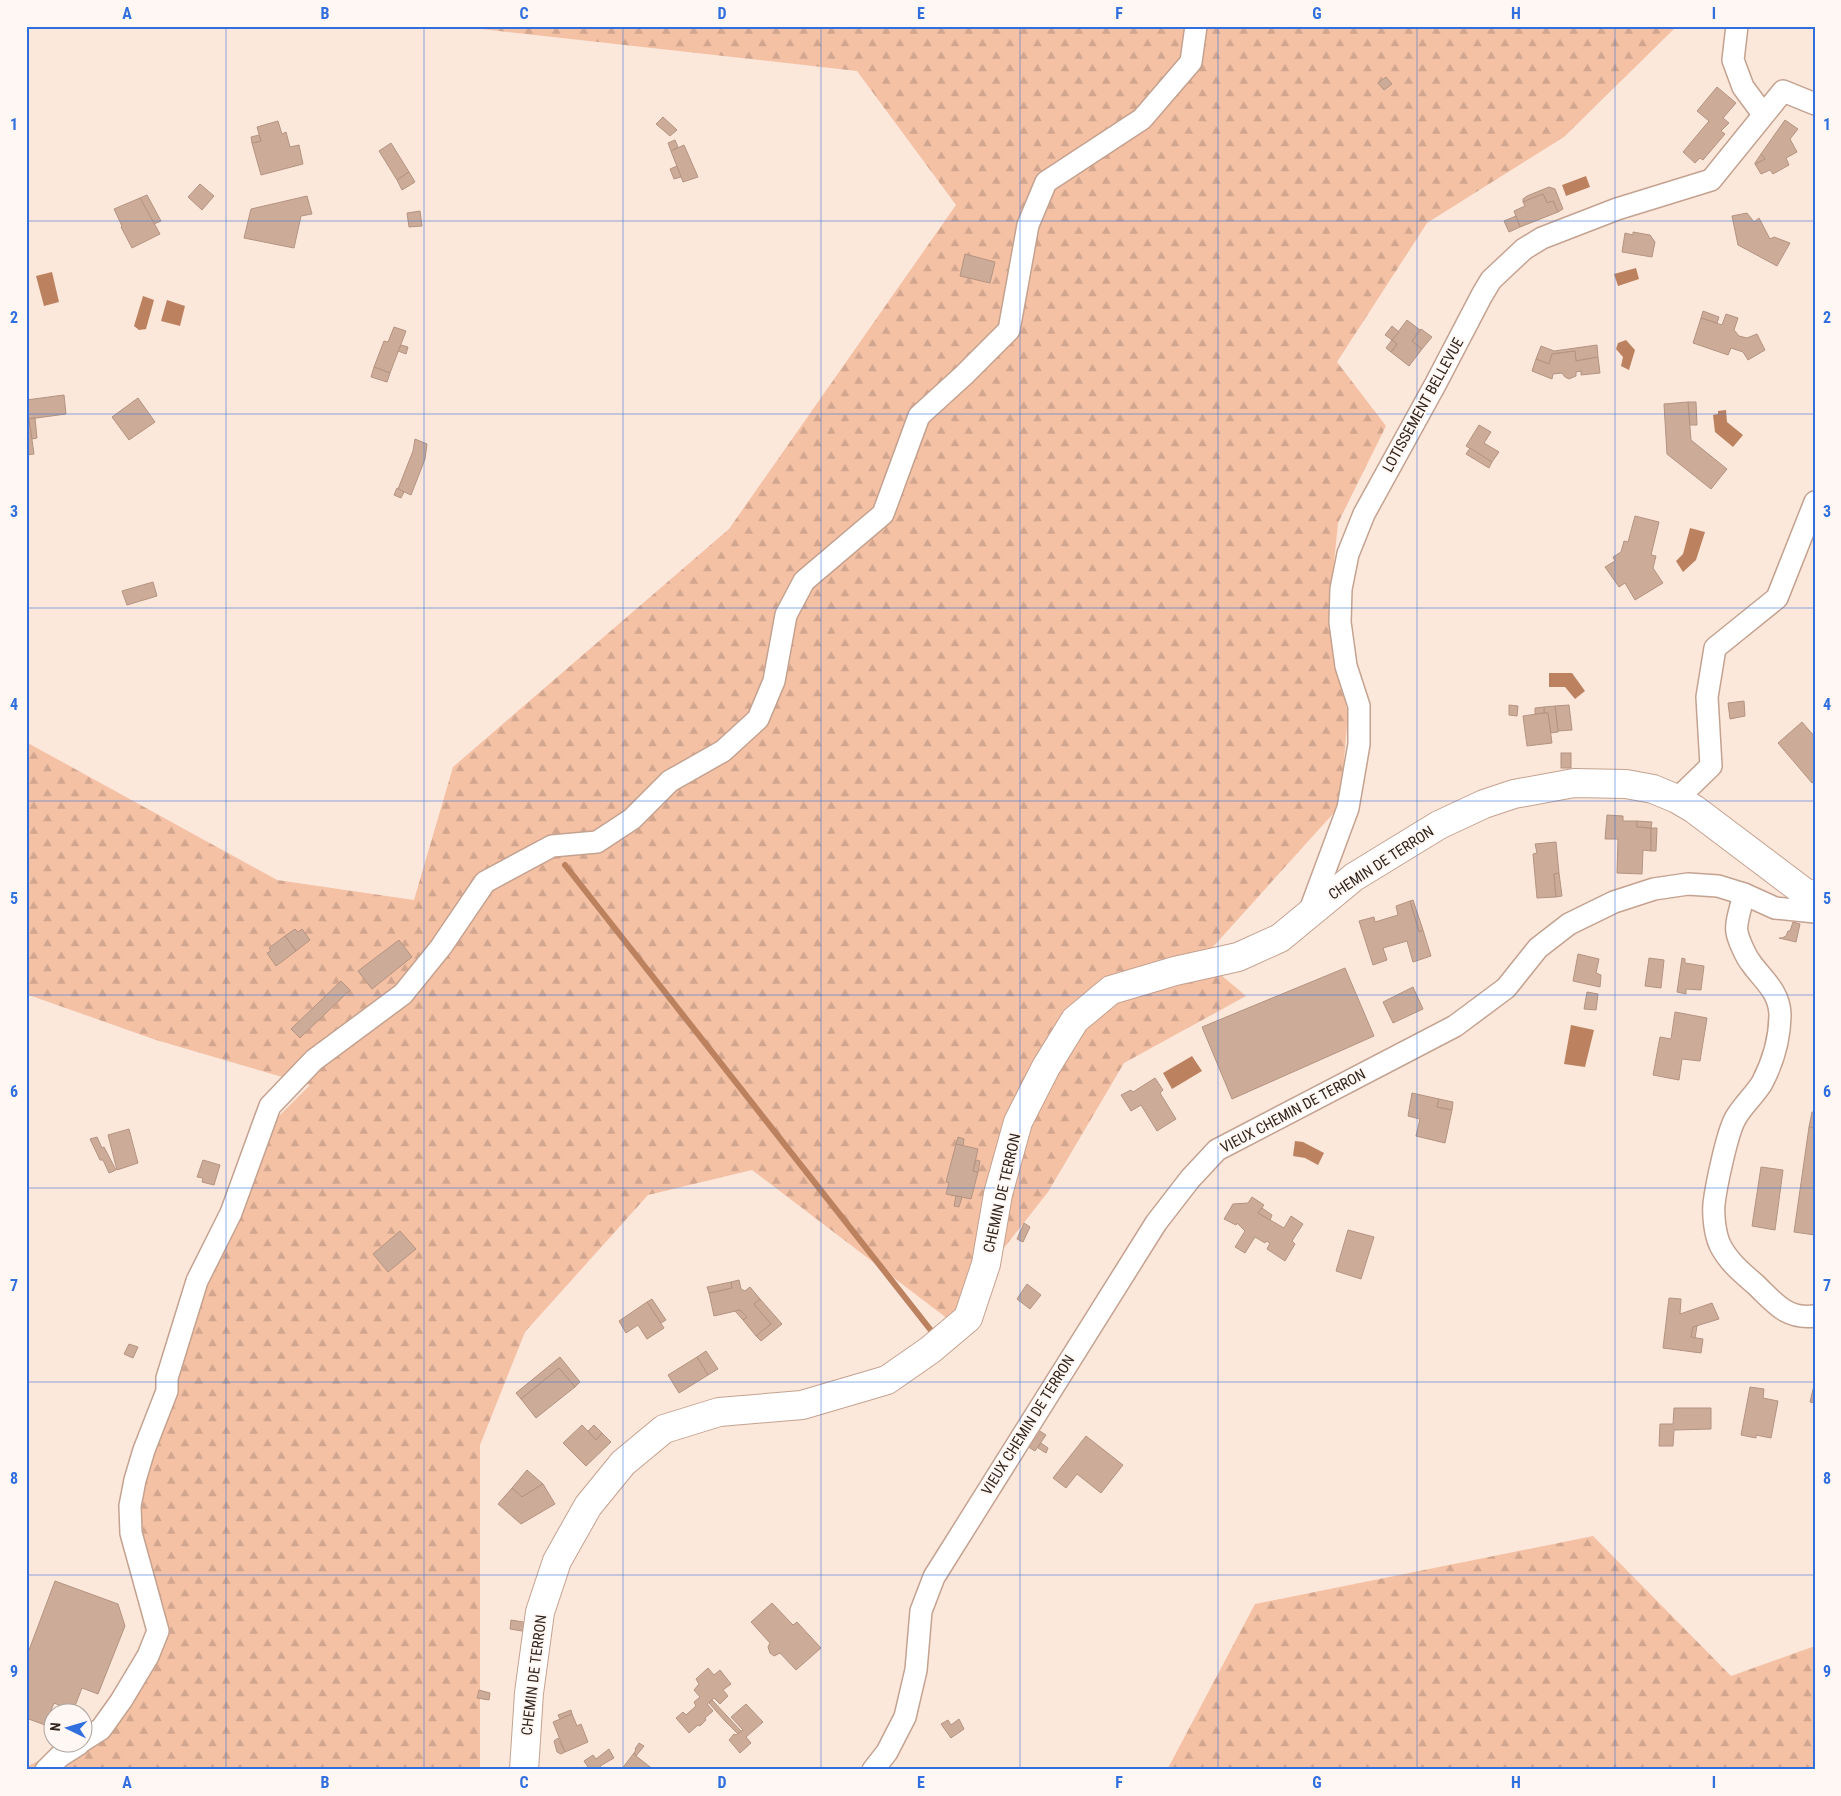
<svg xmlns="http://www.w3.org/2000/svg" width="1841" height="1796" font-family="'Roboto Condensed',sans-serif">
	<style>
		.forest { fill: url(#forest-firs) }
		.water { fill: #bc8260 }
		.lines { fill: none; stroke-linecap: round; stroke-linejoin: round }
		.stream { stroke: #bc8260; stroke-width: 6 }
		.building { fill: #cdab99; stroke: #b49481 }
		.street-casing { stroke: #c4a290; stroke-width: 24 }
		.secondary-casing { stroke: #c4a290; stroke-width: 30 }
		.street { stroke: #fff; stroke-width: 21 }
		.secondary { stroke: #fff; stroke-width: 28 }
		.grid { fill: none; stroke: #306fdd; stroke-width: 1; stroke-opacity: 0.55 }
		.labels { text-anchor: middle; stroke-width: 4; stroke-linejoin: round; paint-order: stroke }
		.street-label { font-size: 15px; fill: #32251d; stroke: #fff7f3 }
		.neatline { fill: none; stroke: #306fdd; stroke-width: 2 }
		.grid-label { font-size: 16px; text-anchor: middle; font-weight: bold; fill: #306fdd }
	</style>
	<defs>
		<pattern id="forest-firs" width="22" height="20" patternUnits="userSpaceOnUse" patternTransform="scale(1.25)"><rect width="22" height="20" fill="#f4c1a5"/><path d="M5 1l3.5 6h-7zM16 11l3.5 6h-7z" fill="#d2a68e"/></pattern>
	</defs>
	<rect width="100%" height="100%" fill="#fce7db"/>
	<g class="forest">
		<path d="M455 26H1677L1564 137 1427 223 1337 362 1386 426 1338 523 1328 621 1348 714 1340 806 1202 959 1246 996 1124 1063 1048 1192 948 1319 752 1170 648 1195 525 1332 480 1445V1770H26V1767L62 1749 103 1717 150 1630 124 1534 142 1439 277 1118 310 1085 156 1040 26 994V742L277 880 414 900 453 767 729 529 956 205 857 71Z"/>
		<path d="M1593 1536 1731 1676 1815 1646V1770H1167L1255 1604Z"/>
	</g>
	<g class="water">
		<path d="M1586 176 1590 187 1566 196 1562 185Z"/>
		<path d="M1636 268 1639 279 1618 286 1614 274Z"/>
		<path d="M52 272 59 302 44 306 36 276Z"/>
		<path d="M143 296 154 300 146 329 139 330 134 326Z"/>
		<path d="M167 300 185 306 180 326 161 321Z"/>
		<path d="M1626 340 1635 350 1629 370 1621 366 1623 357 1616 349 1618 343Z"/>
		<path d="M1726 410 1727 422 1743 435 1733 447 1715 432 1713 415 1718 414V411Z"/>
		<path d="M1690 528 1705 532 1696 560 1683 572 1676 561 1683 554Z"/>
		<path d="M1549 673H1572L1585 691 1575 699 1565 687H1549Z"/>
		<path d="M1571 1025 1594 1030 1585 1067 1564 1064Z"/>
		<path d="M1192 1056 1202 1071 1172 1089 1163 1073Z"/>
		<path d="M1295 1141 1303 1142 1324 1153 1318 1165 1305 1158 1293 1156Z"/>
	</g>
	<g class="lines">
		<path class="stream" d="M565 865 933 1333"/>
	</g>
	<g class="building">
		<path d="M1386 77 1392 84 1384 90 1378 83Z"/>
		<path d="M1717 87 1736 103 1723 118 1729 123 1721 131 1725 134 1703 160 1700 158 1695 163 1683 152 1709 121 1697 111Z"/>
		<path d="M663 117 677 130 670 136 656 124Z"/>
		<path d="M1785 120 1798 129 1790 139 1797 152 1786 158 1789 165 1773 174 1770 170 1761 174 1755 164 1765 159 1761 154Z"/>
		<path d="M278 121 282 134 286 132 290 147 299 145 303 164 261 175 252 143 261 141 257 127Z"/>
		<path d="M259 135 261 141 252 143 251 137Z"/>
		<path d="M675 140 678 147 671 151 668 143Z"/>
		<path d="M391 143 409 172 397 180 379 151Z"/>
		<path d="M684 145 698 177 683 182 671 151Z"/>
		<path d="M1761 154 1765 159 1755 164V163Z"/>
		<path d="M677 166 681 177 674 179 670 169Z"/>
		<path d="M409 172 415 182 402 190 397 180Z"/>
		<path d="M200 184 214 196 202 210 188 197Z"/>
		<path d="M1549 187 1555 189 1563 209 1558 212 1553 201 1547 203 1543 194 1523 202V199L1527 196Z"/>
		<path d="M1543 194 1547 203 1553 201 1558 212 1520 227 1514 211 1525 206 1523 202Z"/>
		<path d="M147 195 161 221 154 224 140 198Z"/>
		<path d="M307 196 312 214 301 216 294 248 244 238 251 209Z"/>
		<path d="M140 198 160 234 132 248 121 227 122 226 114 209Z"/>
		<path d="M420 211 422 226 409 227 407 213Z"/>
		<path d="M1747 213 1754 222 1759 218 1770 239 1774 237 1790 243 1777 266 1738 245 1732 216Z"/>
		<path d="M1516 216 1520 227 1509 232 1504 221Z"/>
		<path d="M1633 232 1650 235 1655 242 1652 257 1622 252 1625 233 1633 235Z"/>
		<path d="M965 254 995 262 990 283 960 276Z"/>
		<path d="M1703 311 1719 317 1717 323 1701 318Z"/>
		<path d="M1726 314 1738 318 1734 330 1739 336 1747 338 1757 334 1765 350 1748 360 1743 352 1731 348 1728 355 1693 343 1701 318 1722 325Z"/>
		<path d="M1407 320 1420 330 1412 341 1422 349 1409 366 1391 352 1397 344 1392 340Z"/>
		<path d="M1392 326 1399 332 1392 340 1385 335Z"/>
		<path d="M394 327 406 331 390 373 374 367 384 341 388 342Z"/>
		<path d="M1421 329 1432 337 1422 349 1412 341Z"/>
		<path d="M1392 340 1397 344 1391 352 1386 348Z"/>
		<path d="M401 345 408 347 406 354 398 351Z"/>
		<path d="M1597 345 1598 357 1576 361 1575 351 1552 354 1549 364 1536 359 1541 346 1554 351Z"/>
		<path d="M1575 351 1576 361 1598 357 1600 373 1581 375V371L1576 372V376L1569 379 1565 377 1562 373 1553 374 1552 379 1532 371 1536 359 1549 364 1552 354Z"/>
		<path d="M374 367 390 373 387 382 371 377Z"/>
		<path d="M64 395 66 414 29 419 34 454 26 455V400Z"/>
		<path d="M138 398 155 422 129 440 112 417Z"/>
		<path d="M1688 402H1696L1697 425H1690Z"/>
		<path d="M1688 402 1691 440 1727 469 1711 489 1667 454 1664 404Z"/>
		<path d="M35 418 37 438 32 439 29 419Z"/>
		<path d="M1479 425 1491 432 1484 443 1499 452 1492 462 1466 446Z"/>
		<path d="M415 439 427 444 425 459 411 495 398 489 413 451Z"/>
		<path d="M1470 448 1492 462 1489 468 1466 454Z"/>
		<path d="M397 488 404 492 401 498 394 495Z"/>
		<path d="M1635 516 1659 522 1651 555 1656 556 1653 568 1663 583 1635 600 1625 583 1619 587 1605 567 1615 561 1613 557 1621 552 1624 541 1628 542Z"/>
		<path d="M153 582 157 596 127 605 122 591Z"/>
		<path d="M1744 701 1745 716 1730 719 1728 703Z"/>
		<path d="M1509 705 1518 706 1517 716 1509 715Z"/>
		<path d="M1569 705 1572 730 1558 731 1555 706Z"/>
		<path d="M1555 706 1558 732 1551 733 1548 713H1544V707Z"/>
		<path d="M1544 707V713L1535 714V708Z"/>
		<path d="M1544 713H1548L1552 743 1527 746 1523 716Z"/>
		<path d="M1802 722 1815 737V781L1812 783 1778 743Z"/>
		<rect x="1561" y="753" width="10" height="15"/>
		<path d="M1607 815 1623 816V821H1637V827L1651 828V851L1643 850 1642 874 1617 873 1618 839H1605Z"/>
		<path d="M1637 821 1652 822 1651 828 1637 827Z"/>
		<path d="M1651 828H1657L1656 851H1651Z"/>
		<path d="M1556 842 1559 873 1554 874 1556 897 1537 898 1533 854 1537 853 1535 844Z"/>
		<path d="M1559 873 1562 896 1556 897 1554 874Z"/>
		<path d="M1413 900 1423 930 1419 932 1410 901Z"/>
		<path d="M1410 901 1419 932 1423 930 1431 956 1413 962 1407 941 1383 948 1387 960 1373 965 1359 921 1374 917 1375 922 1398 915 1396 906Z"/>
		<path d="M1793 922 1800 924 1796 942 1779 938H1782L1786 936 1788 931H1790Z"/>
		<path d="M295 929 298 932 302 929 310 940 296 951 285 936Z"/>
		<path d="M285 936 296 951 276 966 267 953 271 951 269 948Z"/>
		<path d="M399 940 412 957 372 989 358 971Z"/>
		<path d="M1578 954 1599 959 1596 973 1601 975 1600 987 1573 981Z"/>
		<path d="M1649 958 1664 960 1661 988 1645 986Z"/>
		<path d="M1682 958 1685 959V963L1704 966 1701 990 1686 989V994L1677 992Z"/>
		<path d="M1345 968 1374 1036 1232 1099 1202 1027Z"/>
		<path d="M341 981 350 990 300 1038 291 1029Z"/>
		<path d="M1413 987 1423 1009 1393 1023 1383 1002Z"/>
		<path d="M1587 992 1598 994 1596 1010 1584 1009Z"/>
		<path d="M1675 1012 1707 1018 1700 1061 1682 1059 1679 1080 1653 1075 1660 1037 1671 1039Z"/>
		<path d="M1155 1078 1163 1090 1160 1093 1176 1119 1157 1131 1141 1105 1131 1111 1121 1095 1131 1090 1133 1092Z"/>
		<path d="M1412 1093 1439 1099 1437 1107 1452 1110 1445 1143 1416 1136 1420 1119 1408 1116Z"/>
		<path d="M1439 1099 1453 1102 1452 1110 1437 1107Z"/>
		<path d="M1812 1112H1815V1128L1809 1127Z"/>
		<path d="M1809 1127 1815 1128V1235L1794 1232Z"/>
		<path d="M129 1129 138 1163 117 1170 108 1135Z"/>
		<path d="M97 1137 102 1148 104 1147 116 1170 109 1173 103 1160H100L90 1139Z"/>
		<path d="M958 1137 964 1139 963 1146 956 1144Z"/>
		<path d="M956 1144 978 1149 973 1171 978 1172 971 1199 946 1194 949 1183 946 1182Z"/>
		<path d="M203 1160 220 1165 214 1185 202 1182 203 1178 197 1177Z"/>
		<path d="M976 1160 980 1161 978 1172 973 1171Z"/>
		<path d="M1761 1167 1783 1170 1775 1230 1752 1226Z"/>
		<path d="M956 1196 962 1197 959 1207 954 1206Z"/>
		<path d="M1252 1197 1264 1205 1258 1213 1284 1228 1291 1216 1303 1224 1292 1241 1295 1244 1285 1261 1267 1249 1270 1243 1266 1241 1265 1243 1255 1237 1245 1253 1235 1247 1245 1231 1237 1223 1236 1225 1224 1219 1233 1204 1248 1203Z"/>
		<path d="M1262 1208 1272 1215 1270 1220 1258 1213Z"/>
		<path d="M1024 1223 1030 1227 1023 1242 1017 1239Z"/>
		<path d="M1348 1230 1374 1237 1361 1279 1336 1271Z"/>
		<path d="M400 1231 416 1249 388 1272 373 1254Z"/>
		<path d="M739 1280 741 1289 745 1291 750 1287 760 1299 754 1304 771 1324 756 1336 743 1320 747 1317 740 1310 714 1316 709 1293 732 1288 731 1282Z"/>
		<path d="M731 1282 732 1288 709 1293 707 1287Z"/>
		<path d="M1027 1284 1041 1295 1030 1309 1017 1299Z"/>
		<path d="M1669 1298 1681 1299 1680 1314 1712 1303 1719 1319 1693 1327 1691 1337 1703 1339 1701 1353 1663 1348Z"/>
		<path d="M652 1299 666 1320 661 1323 647 1302Z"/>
		<path d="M760 1299 782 1324 761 1341 756 1336 771 1324 754 1304Z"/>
		<path d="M647 1302 664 1328 647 1339 638 1325 626 1333 619 1321Z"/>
		<path d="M740 1310 747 1317 743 1320 735 1311Z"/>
		<path d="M1697 1326 1695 1338 1691 1337 1693 1327Z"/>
		<path d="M129 1344 138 1347 133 1358 124 1354Z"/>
		<path d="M706 1351 718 1369 708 1375 697 1357Z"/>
		<path d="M560 1357 580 1382 575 1387 559 1368 521 1399 516 1393Z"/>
		<path d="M697 1357 708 1375 679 1393 668 1375Z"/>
		<path d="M559 1368 575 1387 536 1418 521 1399Z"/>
		<path d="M1815 1381V1403L1810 1402Z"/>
		<path d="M1750 1387 1764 1389 1763 1398 1778 1401 1771 1438 1756 1435V1438L1741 1435Z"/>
		<path d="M1674 1408H1711V1429L1674 1430 1673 1446H1659L1660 1424H1673Z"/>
		<path d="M582 1425 596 1440 602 1433 611 1442 586 1466 563 1443Z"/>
		<path d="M594 1425 602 1433 596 1440 588 1431Z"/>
		<path d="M1035 1428 1046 1435 1035 1451 1025 1445Z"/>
		<path d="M1086 1436 1123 1465 1101 1493 1077 1474 1066 1488 1053 1478Z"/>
		<path d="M1041 1443 1048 1448 1046 1453 1038 1448Z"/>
		<path d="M527 1470 543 1484 522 1497 512 1488Z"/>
		<path d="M543 1484 555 1504 521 1524 498 1504 512 1488 522 1497Z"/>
		<path d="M55 1581 118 1604 125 1626 98 1694 82 1688 73 1711 54 1703 45 1725 26 1718V1658Z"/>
		<path d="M772 1603 793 1625 797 1622 821 1648 796 1670 780 1653 774 1656 770 1653 768 1647 770 1643 751 1622Z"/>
		<path d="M511 1620 529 1623 528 1632 510 1629Z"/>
		<path d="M708 1668 714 1675 720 1670 731 1684 723 1690 728 1696 720 1704 714 1698 707 1704 713 1711 705 1718 706 1720 700 1726 698 1725 689 1733 676 1718 683 1712 686 1715 696 1706 694 1702 700 1697 694 1690 699 1684 696 1679Z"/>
		<path d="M479 1690 490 1693 489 1700 477 1698Z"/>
		<path d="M712 1700 742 1732 738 1734 725 1721 709 1703Z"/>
		<path d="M746 1704 763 1722 746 1737 751 1743 740 1753 729 1740 734 1734 736 1735 743 1730 731 1717Z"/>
		<path d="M571 1710 572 1714 560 1719 558 1715Z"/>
		<path d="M572 1714 577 1726 581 1724 588 1742 565 1752 553 1722Z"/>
		<path d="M959 1719 964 1729 951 1738 941 1724 948 1720 951 1725Z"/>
		<path d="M558 1738 565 1752 561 1754 557 1752 554 1741Z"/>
		<path d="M639 1743 644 1746 636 1756 634 1753 636 1750 635 1749Z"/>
		<path d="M609 1749 614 1758 600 1766 602 1770H590L584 1761 593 1755 596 1759Z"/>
		<path d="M634 1753 636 1756 654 1770H621Z"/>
	</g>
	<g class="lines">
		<g class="street-casing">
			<g id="street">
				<path d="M1737 26 1733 60 1743 87 1763 114"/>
				<path d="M1677 799 1711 766 1707 697 1715 648 1777 598 1815 502"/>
				<path d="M1744 894C1742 904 1735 923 1737 932 1738 939 1746 957 1751 963 1763 980 1779 991 1780 1014 1780 1037 1773 1062 1762 1083 1754 1096 1742 1106 1735 1119 1727 1134 1716 1186 1714 1204 1713 1216 1715 1234 1720 1245 1728 1261 1741 1272 1755 1284 1774 1302 1786 1320 1815 1316"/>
				<path d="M1309 913 1348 808 1359 744V706L1346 666 1340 622 1341 589 1348 554 1364 514 1435 385 1482 295 1491 280 1524 249 1542 238 1617 209 1711 180 1783 91 1815 104"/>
				<path d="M82 1741 101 1729 121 1701 148 1656 158 1631 131 1533 130 1506 135 1480 144 1450 167 1391V1378L197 1281 231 1213 270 1106 314 1060 403 994 441 947 485 882 552 846 597 842 632 819 670 781 723 751 758 719 774 681 786 615 804 581 883 514 919 416 964 375 1009 330 1028 225 1046 182 1142 119 1191 62 1196 26"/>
				<path d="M46 1770 60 1756 79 1744"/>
				<path d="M873 1770 887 1752 905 1717 916 1670 921 1611 934 1577 1156 1223 1190 1179 1217 1150 1455 1026 1506 988 1538 948 1569 924 1614 902 1654 889 1688 884 1718 886 1744 894 1775 908 1815 912"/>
			</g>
		</g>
		<g class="secondary-casing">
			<path id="secondary" d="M524 1770 529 1693 540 1612 557 1561 588 1506 623 1463 664 1429 719 1412 802 1405 887 1380 930 1350 968 1318 986 1264 998 1194 1018 1122 1046 1067 1075 1020 1111 990 1175 971 1238 957 1280 938 1354 877 1439 825 1484 804 1514 794 1574 783 1626 784 1653 789 1677 799 1694 809 1804 892 1815 896"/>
		</g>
		<use href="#street" class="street"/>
		<use href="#secondary" class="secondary"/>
	</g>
	<path class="grid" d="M226 26V1770M424 26V1770M623 26V1770M821 26V1770M1020 26V1770M1218 26V1770M1417 26V1770M1615 26V1770M26 221H1815M26 414H1815M26 608H1815M26 801H1815M26 995H1815M26 1188H1815M26 1382H1815M26 1575H1815"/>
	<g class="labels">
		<g class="street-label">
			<text transform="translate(1423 405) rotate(-61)" y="5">LOTISSEMENT BELLEVUE</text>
			<text transform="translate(1381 863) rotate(-33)" y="5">CHEMIN DE TERRON</text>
			<text transform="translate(1293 1111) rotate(-28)" y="5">VIEUX CHEMIN DE TERRON</text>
			<text transform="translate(1002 1193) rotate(-77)" y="5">CHEMIN DE TERRON</text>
			<text transform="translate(1028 1425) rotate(-58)" y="5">VIEUX CHEMIN DE TERRON</text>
			<text transform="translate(534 1675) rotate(-83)" y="5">CHEMIN DE TERRON</text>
		</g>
	</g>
	<rect width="1841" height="1796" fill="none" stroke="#fff7f3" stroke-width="55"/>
	<g transform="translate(68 1728) rotate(275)"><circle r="24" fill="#fff7f3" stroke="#ada39d"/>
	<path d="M0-4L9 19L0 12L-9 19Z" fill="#306fdd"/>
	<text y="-8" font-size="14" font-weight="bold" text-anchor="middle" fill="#32251d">N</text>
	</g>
	<rect x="28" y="28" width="1786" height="1740" class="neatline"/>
	<g class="grid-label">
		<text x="127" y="19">A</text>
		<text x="325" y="19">B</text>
		<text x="524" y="19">C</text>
		<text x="722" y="19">D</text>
		<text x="921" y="19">E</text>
		<text x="1119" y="19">F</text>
		<text x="1317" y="19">G</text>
		<text x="1516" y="19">H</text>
		<text x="1714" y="19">I</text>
		<text x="14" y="130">1</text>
		<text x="1827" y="130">1</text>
		<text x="14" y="323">2</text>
		<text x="1827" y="323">2</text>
		<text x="14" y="517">3</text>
		<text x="1827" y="517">3</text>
		<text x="14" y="710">4</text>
		<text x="1827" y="710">4</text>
		<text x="14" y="904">5</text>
		<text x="1827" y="904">5</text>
		<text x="14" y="1097">6</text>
		<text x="1827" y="1097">6</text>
		<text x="14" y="1291">7</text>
		<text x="1827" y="1291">7</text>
		<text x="14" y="1484">8</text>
		<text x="1827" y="1484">8</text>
		<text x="14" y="1677">9</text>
		<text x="1827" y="1677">9</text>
		<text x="127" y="1788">A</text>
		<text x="325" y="1788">B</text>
		<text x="524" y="1788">C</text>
		<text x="722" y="1788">D</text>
		<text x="921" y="1788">E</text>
		<text x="1119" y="1788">F</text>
		<text x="1317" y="1788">G</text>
		<text x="1516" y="1788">H</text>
		<text x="1714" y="1788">I</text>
	</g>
</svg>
